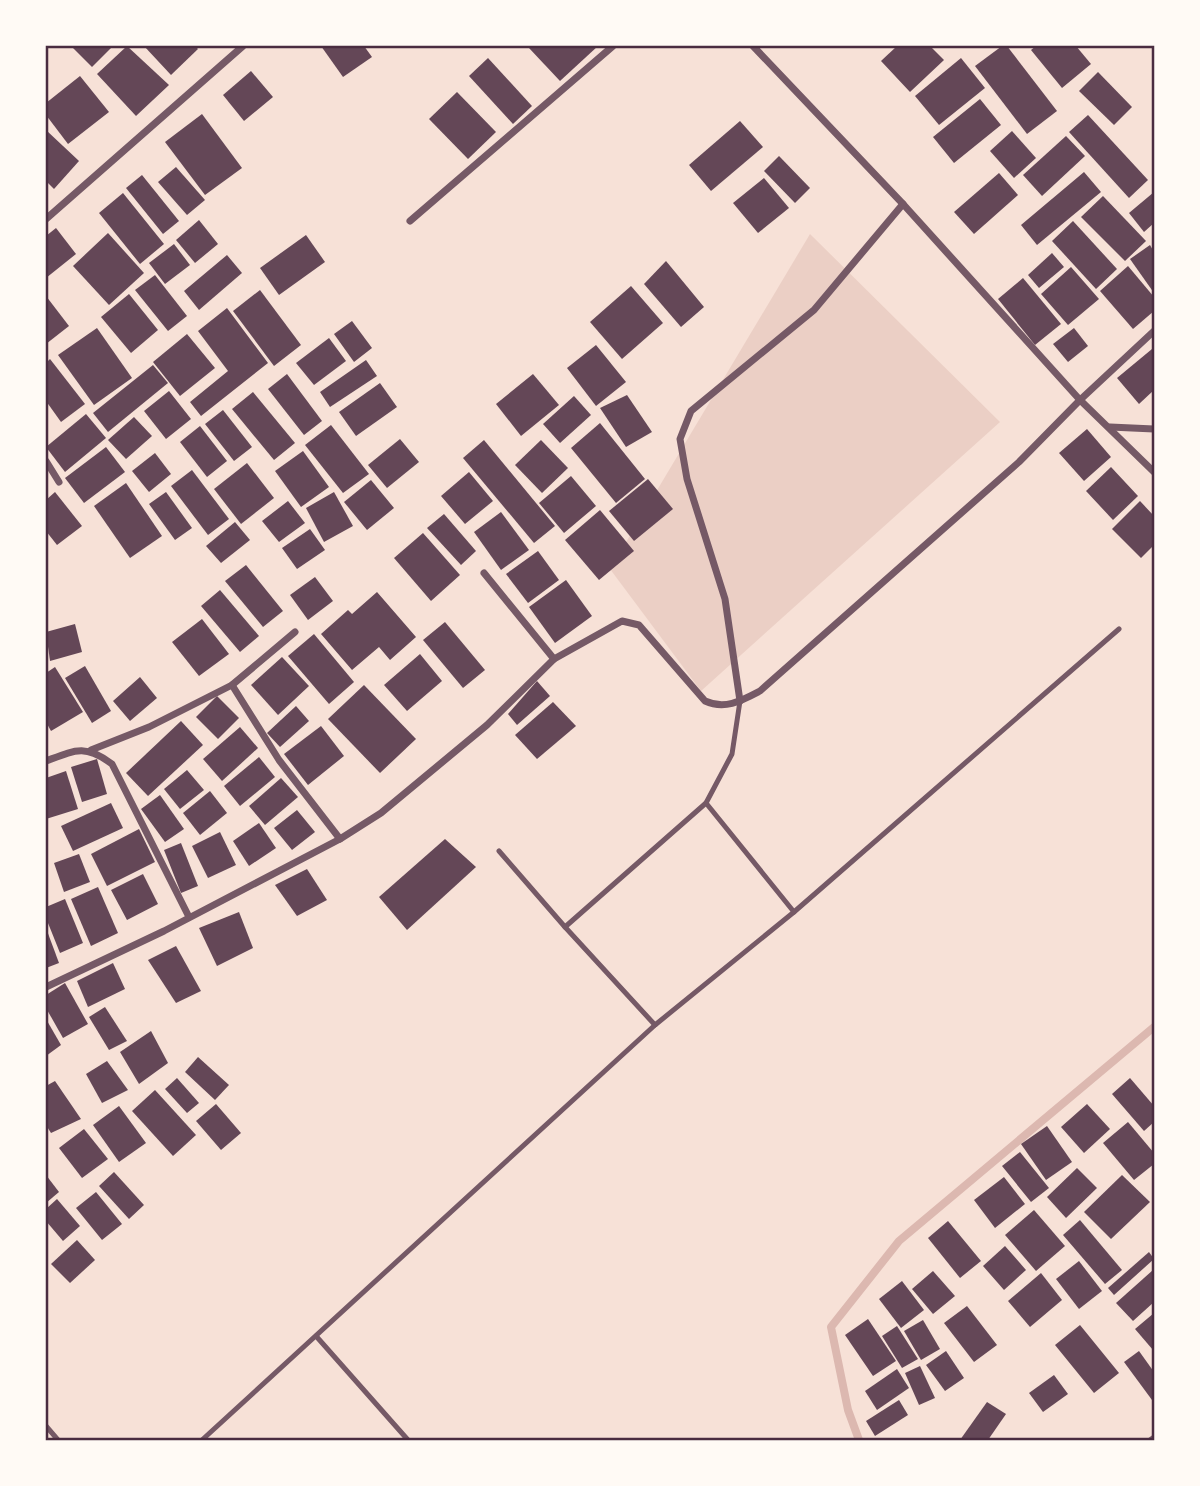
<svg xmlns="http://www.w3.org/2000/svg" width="1200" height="1486" font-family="Lato,sans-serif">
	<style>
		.green { fill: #ebcfc5 }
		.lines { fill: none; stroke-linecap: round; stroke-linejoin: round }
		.stream { stroke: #dcb8b0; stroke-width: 8 }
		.building { fill: #644757 }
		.service { stroke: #755966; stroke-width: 5 }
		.minor { stroke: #755966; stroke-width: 7 }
		.neatline { fill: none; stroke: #4a2c40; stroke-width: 2.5 }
	</style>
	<rect width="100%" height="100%" fill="#f7e1d7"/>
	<path class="green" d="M810 234 1000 422 701 691 610 569Z"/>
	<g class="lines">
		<path class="stream" d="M859 1440 848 1410 831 1327 899 1241 1154 1027"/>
	</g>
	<g class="building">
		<path d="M75 46H113L92 67 73 48Z"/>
		<path d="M127 46 169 85 136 116 97 74Z"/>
		<path d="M144 46H195L198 49 171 75Z"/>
		<path d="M321 46H364L372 57 343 77Z"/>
		<path d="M532 46H598L560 81 529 48Z"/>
		<path d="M897 46H930L944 60 910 92 881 61Z"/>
		<path d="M1002 46H1007L1057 111 1027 134 975 66Z"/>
		<path d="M1036 46H1076L1091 64 1062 88 1031 50Z"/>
		<path d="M488 58 532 106 513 124 469 76Z"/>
		<path d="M961 58 985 88 939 125 915 96Z"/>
		<path d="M251 71 273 97 244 121 223 95Z"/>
		<path d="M1098 72 1132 107 1114 125 1079 91Z"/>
		<path d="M80 76 109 112 68 144 46 115V103Z"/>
		<path d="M457 92 496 132 468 159 429 119Z"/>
		<path d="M980 99 1001 125 954 163 933 137Z"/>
		<path d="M202 114 242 168 205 195 165 142Z"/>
		<path d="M1088 115 1148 180 1129 198 1069 132Z"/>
		<path d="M740 121 763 147 711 191 689 165Z"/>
		<path d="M46 130 79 161 54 189 46 181Z"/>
		<path d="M1012 131 1036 158 1014 178 990 151Z"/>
		<path d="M1066 136 1085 156 1042 196 1023 175Z"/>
		<path d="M779 156 810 188 795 203 764 171Z"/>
		<path d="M176 167 205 200 187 215 158 182Z"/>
		<path d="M1084 172 1101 192 1037 245 1021 225Z"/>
		<path d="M999 173 1018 195 974 234 954 212Z"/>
		<path d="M142 175 179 221 163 234 126 188Z"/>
		<path d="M764 178 789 208 758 233 733 203Z"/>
		<path d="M1154 192V223L1144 232 1129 213Z"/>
		<path d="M123 193 164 244 140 264 99 213Z"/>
		<path d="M1103 196 1146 241 1125 261 1081 217Z"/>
		<path d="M199 220 218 244 195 263 176 240Z"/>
		<path d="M1073 221 1117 269 1096 289 1052 241Z"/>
		<path d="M56 228 76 254 46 278V236Z"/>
		<path d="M108 233 144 273 109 305 73 266Z"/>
		<path d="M306 235 325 262 279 295 260 268Z"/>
		<path d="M174 244 190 265 165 284 149 263Z"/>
		<path d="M1150 245 1154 252V293L1130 259Z"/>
		<path d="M1052 253 1064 267 1039 288 1028 275Z"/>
		<path d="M227 255 242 273 199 310 184 291Z"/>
		<path d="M666 261 704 307 681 327 644 284Z"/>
		<path d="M1128 266 1154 297V311L1133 329 1100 291Z"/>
		<path d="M1071 267 1099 299 1068 325 1041 294Z"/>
		<path d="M155 275 187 316 168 331 135 290Z"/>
		<path d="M1023 278 1061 324 1035 345 998 299Z"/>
		<path d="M631 286 663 323 622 359 590 322Z"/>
		<path d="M260 290 301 345 274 366 233 311Z"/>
		<path d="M129 294 158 330 131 353 101 317Z"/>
		<path d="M46 296 69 326 46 344Z"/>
		<path d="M227 308 268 363 201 416 190 402 228 371 198 331Z"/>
		<path d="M352 321 372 348 354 362 334 334Z"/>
		<path d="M97 328 132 378 94 405 58 355Z"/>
		<path d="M1074 328 1088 346 1068 362 1053 344Z"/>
		<path d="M187 334 215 368 180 396 153 362Z"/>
		<path d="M329 338 346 361 314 385 296 363Z"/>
		<path d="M596 345 626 382 596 406 567 368Z"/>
		<path d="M1152 349 1154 390 1139 404 1117 378Z"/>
		<path d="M50 359 85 404 61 422 46 401V363Z"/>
		<path d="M366 360 377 376 330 407 320 392Z"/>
		<path d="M153 365 168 383 108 432 93 413Z"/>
		<path d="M287 374 322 421 304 435 268 389Z"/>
		<path d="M533 374 559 405 521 436 496 404Z"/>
		<path d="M380 383 397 407 356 436 339 412Z"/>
		<path d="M169 391 191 419 166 439 144 411Z"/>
		<path d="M253 392 295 443 274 460 232 409Z"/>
		<path d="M627 395 652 432 626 447 600 408Z"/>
		<path d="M574 396 591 415 560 443 543 424Z"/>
		<path d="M223 410 252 447 234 461 205 424Z"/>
		<path d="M86 414 106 438 65 472 46 447Z"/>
		<path d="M134 417 152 436 126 459 108 440Z"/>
		<path d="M600 423 645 479 616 503 571 448Z"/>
		<path d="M331 425 369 474 343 493 305 445Z"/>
		<path d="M200 426 227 461 207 477 180 442Z"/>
		<path d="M1087 429 1111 457 1084 481 1059 453Z"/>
		<path d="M400 439 419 462 387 488 368 465Z"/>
		<path d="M484 440 555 526 534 543 463 458Z"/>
		<path d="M541 440 568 468 542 493 515 465Z"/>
		<path d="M106 447 125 472 84 503 65 478Z"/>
		<path d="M303 451 329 487 301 507 275 471Z"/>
		<path d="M155 453 171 474 149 492 132 471Z"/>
		<path d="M247 463 274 498 241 524 214 489Z"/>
		<path d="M1111 467 1138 496 1113 520 1086 491Z"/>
		<path d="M192 470 229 519 208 535 171 486Z"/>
		<path d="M469 472 493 501 465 524 441 496Z"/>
		<path d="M571 476 596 506 564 533 539 503Z"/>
		<path d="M648 479 673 509 634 541 609 511Z"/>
		<path d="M371 480 394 508 367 530 344 502Z"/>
		<path d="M126 483 162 536 130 558 94 506Z"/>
		<path d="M55 492 82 526 57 545 46 531V500Z"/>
		<path d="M166 492 192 528 175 540 149 504Z"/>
		<path d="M334 492 353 526 324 542 306 508Z"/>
		<path d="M288 501 305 523 279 542 262 521Z"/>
		<path d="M1140 501 1154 516V545L1141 558 1112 529Z"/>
		<path d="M600 510 634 551 599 580 565 540Z"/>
		<path d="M501 512 529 550 501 570 474 532Z"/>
		<path d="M444 514 476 551 461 565 427 528Z"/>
		<path d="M235 522 250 540 221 563 206 546Z"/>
		<path d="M310 529 325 550 297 569 282 548Z"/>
		<path d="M423 533 460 575 431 601 394 558Z"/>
		<path d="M538 551 559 580 528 603 506 574Z"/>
		<path d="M246 565 283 611 263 627 225 581Z"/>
		<path d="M315 577 333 601 308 620 290 595Z"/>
		<path d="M566 580 592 616 555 643 529 607Z"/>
		<path d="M220 590 259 636 240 652 201 606Z"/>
		<path d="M377 592 416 637 390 660 379 647 352 670 321 634 348 610 352 614Z"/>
		<path d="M202 619 229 654 199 676 172 642Z"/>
		<path d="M445 622 485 670 463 688 423 640Z"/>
		<path d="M75 624 82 652 50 661 46 632Z"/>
		<path d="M314 634 354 682 329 704 288 656Z"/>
		<path d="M420 654 442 681 407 711 384 685Z"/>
		<path d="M282 657 309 686 278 715 251 685Z"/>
		<path d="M85 666 111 711 92 723 65 678Z"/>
		<path d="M55 667 83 712 51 731 46 722V673Z"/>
		<path d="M140 677 157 698 130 721 113 701Z"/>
		<path d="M537 681 550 696 517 725 508 714Z"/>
		<path d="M364 685 416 739 380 773 328 719Z"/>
		<path d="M217 696 239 718 218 739 196 717Z"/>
		<path d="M553 702 576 726 537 759 515 735Z"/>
		<path d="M296 706 309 721 280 747 267 733Z"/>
		<path d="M181 721 203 745 148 796 126 773Z"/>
		<path d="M321 726 344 756 308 785 284 754Z"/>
		<path d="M240 727 258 748 222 781 203 759Z"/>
		<path d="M259 757 275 777 240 806 224 786Z"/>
		<path d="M97 759 107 794 82 802 71 767Z"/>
		<path d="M187 770 204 790 180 809 164 789Z"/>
		<path d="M66 771 78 809 46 819V778Z"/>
		<path d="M281 778 298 797 265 825 249 806Z"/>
		<path d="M210 791 227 813 200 835 183 813Z"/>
		<path d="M160 795 184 829 165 842 141 809Z"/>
		<path d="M111 803 123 828 73 851 61 826Z"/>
		<path d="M297 810 315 832 292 850 274 828Z"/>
		<path d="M259 823 276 848 249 866 233 841Z"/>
		<path d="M139 829 155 862 107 886 91 854Z"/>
		<path d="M220 832 236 865 208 878 192 846Z"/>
		<path d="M445 839 476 867 407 930 379 897Z"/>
		<path d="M181 843 198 886 181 893 164 850Z"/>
		<path d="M79 854 90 882 64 892 54 863Z"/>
		<path d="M307 869 327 900 297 916 275 885Z"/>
		<path d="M143 874 158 904 127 920 111 890Z"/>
		<path d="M98 887 118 933 91 946 71 899Z"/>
		<path d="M65 899 83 943 60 953 46 918V907Z"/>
		<path d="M239 912 253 948 217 966 199 928Z"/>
		<path d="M46 928 59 963 46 968Z"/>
		<path d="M176 946 201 991 176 1003 148 960Z"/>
		<path d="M113 963 125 989 88 1007 77 981Z"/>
		<path d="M65 983 88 1024 63 1038 46 1008V995Z"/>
		<path d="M105 1007 127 1041 109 1050 89 1017Z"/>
		<path d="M46 1019 61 1045 46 1056Z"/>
		<path d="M151 1031 168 1063 139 1084 120 1052Z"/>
		<path d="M198 1057 229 1085 215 1100 185 1072Z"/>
		<path d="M107 1061 128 1090 102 1103 86 1074Z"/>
		<path d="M177 1078 199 1103 187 1113 165 1089Z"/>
		<path d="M1130 1078 1154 1106V1122L1144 1131 1112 1094Z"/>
		<path d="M55 1081 81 1119 51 1133 46 1125V1086Z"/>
		<path d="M155 1090 196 1135 173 1156 132 1111Z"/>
		<path d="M216 1104 241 1133 221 1150 196 1121Z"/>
		<path d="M1087 1104 1110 1129 1084 1153 1061 1127Z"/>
		<path d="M119 1106 146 1143 119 1162 93 1125Z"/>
		<path d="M1128 1122 1154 1153V1164L1134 1180 1103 1143Z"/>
		<path d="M1047 1126 1072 1162 1046 1180 1021 1144Z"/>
		<path d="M84 1129 108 1159 82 1178 59 1148Z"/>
		<path d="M1020 1152 1049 1188 1031 1202 1002 1166Z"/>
		<path d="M1077 1168 1097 1188 1066 1218 1047 1197Z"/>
		<path d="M114 1172 144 1205 129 1219 99 1186Z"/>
		<path d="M46 1175 59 1192 46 1203Z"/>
		<path d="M1122 1175 1150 1202 1111 1239 1084 1212Z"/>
		<path d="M1004 1177 1025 1204 995 1228 974 1200Z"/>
		<path d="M96 1192 122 1224 102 1240 76 1208Z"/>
		<path d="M57 1199 80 1226 63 1241 46 1221V1209Z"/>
		<path d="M1034 1210 1065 1246 1036 1271 1005 1235Z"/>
		<path d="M1080 1220 1122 1270 1105 1284 1063 1235Z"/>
		<path d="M948 1221 981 1261 960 1278 928 1238Z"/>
		<path d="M77 1240 95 1260 70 1283 51 1264Z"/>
		<path d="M1005 1246 1026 1270 1004 1290 983 1266Z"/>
		<path d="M1149 1252 1154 1259 1114 1295 1108 1288Z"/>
		<path d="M1079 1261 1102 1291 1079 1309 1056 1279Z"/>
		<path d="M1153 1270 1154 1302 1133 1321 1116 1303Z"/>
		<path d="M933 1271 955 1296 933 1314 912 1289Z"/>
		<path d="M1041 1273 1062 1300 1030 1327 1008 1301Z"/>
		<path d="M902 1281 924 1310 901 1328 879 1299Z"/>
		<path d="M967 1306 997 1345 974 1362 944 1323Z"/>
		<path d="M1154 1313V1349L1153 1350 1135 1329Z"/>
		<path d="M868 1319 896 1361 873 1376 845 1335Z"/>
		<path d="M923 1320 940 1349 921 1360 904 1331Z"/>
		<path d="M1080 1325 1119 1373 1094 1393 1055 1345Z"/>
		<path d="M897 1326 918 1359 902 1368 882 1336Z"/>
		<path d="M946 1351 964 1378 945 1391 926 1365Z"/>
		<path d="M1139 1351 1154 1372 1152 1400 1124 1362Z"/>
		<path d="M920 1366 935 1398 919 1405 905 1373Z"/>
		<path d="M897 1369 909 1388 877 1410 865 1391Z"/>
		<path d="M1054 1375 1068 1394 1043 1412 1029 1393Z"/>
		<path d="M899 1400 908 1415 875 1436 866 1421Z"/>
		<path d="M987 1402 1006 1414 988 1440H960Z"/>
	</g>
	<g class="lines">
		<g class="service">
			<path d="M706 803 794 912"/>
			<path d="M499 851 565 927"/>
			<path d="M655 1025 565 927 706 803 732 754 740 701"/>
			<path d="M316 1336 408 1440"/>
			<path d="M46 1426 58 1440"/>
			<path d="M202 1440 655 1025 794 912 1119 629"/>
			<path d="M1150 1440 1154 1437"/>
		</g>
		<g class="minor">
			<path d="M753 46 903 204 1080 400 1154 472"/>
			<path d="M46 219 243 46"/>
			<path d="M410 221 613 46"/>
			<path d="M1110 427 1154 429"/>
			<path d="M46 461 59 482"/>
			<path d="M484 573 554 659"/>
			<path d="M232 685 279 760 340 839"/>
			<path d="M740 701 725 599 687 479 680 439 691 411 814 310 903 204"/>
			<path d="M91 750 149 727 232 685 295 632"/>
			<path d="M46 761C75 750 85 744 112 764L189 917"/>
			<path d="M46 987 164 931 340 839 381 813 487 725 554 659 622 621 639 625 705 701C725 710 741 701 760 691L1019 462 1080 400 1154 331"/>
		</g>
	</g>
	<rect width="1200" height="1486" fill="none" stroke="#fffaf5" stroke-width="94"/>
	<rect x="47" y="47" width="1106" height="1392" class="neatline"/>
</svg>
